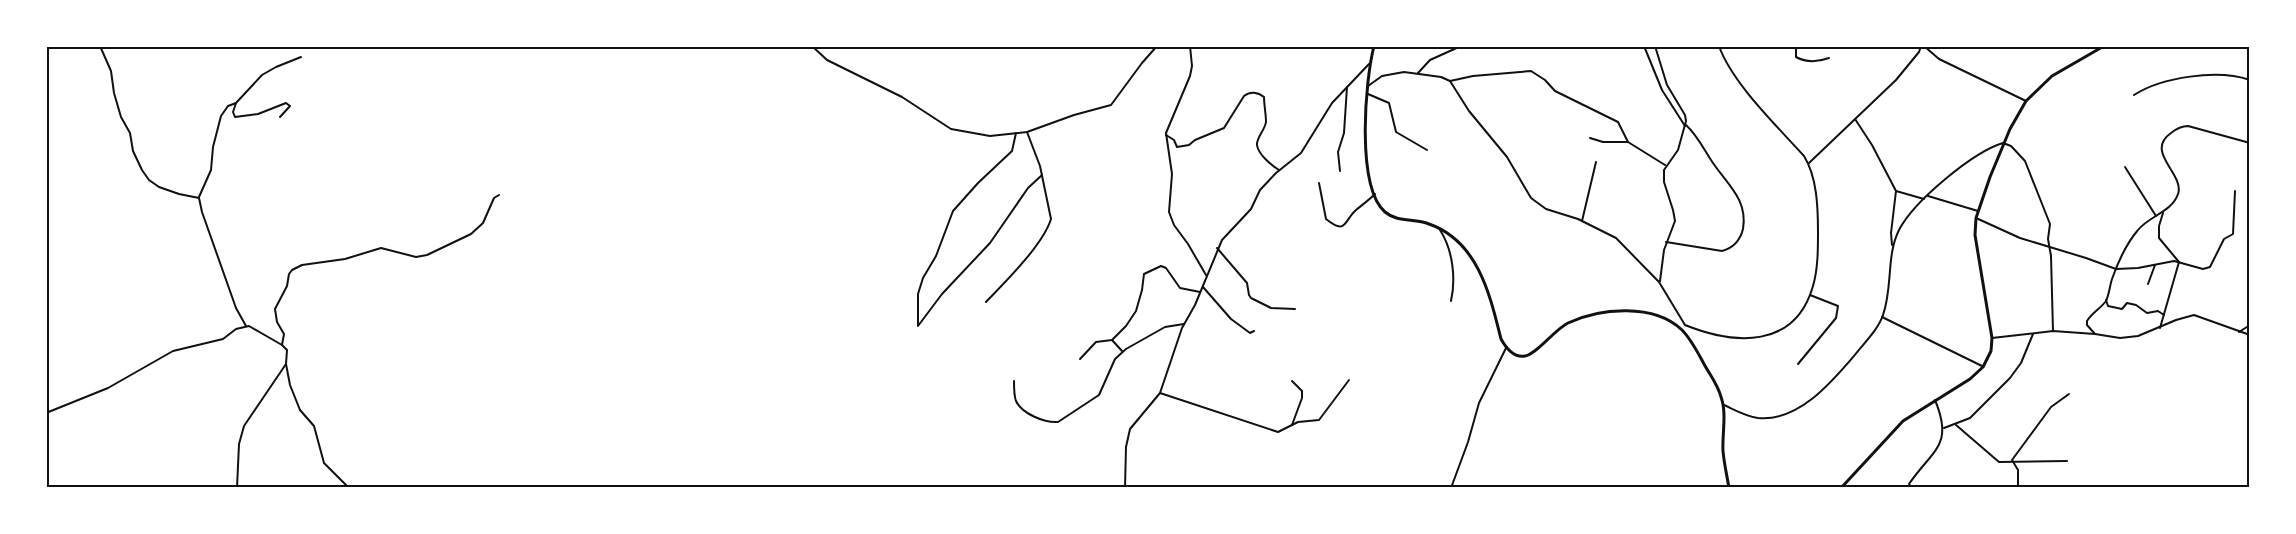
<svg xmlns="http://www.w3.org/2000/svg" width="2296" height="534" font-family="'Noto Sans',sans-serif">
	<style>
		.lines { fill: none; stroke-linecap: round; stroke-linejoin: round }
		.minor { stroke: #111; stroke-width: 2 }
		.tertiary { stroke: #111; stroke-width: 3 }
		.secondary { stroke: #111; stroke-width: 3 }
		.neatline { fill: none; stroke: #111; stroke-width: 2 }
	</style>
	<rect width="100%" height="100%" fill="#fff"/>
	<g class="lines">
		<g class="minor">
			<path d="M100 46 111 71 114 93 121 117 130 133 133 151 142 170 149 180 159 187 179 194 199 198 202 212 236 308 246 326"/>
			<path d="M812 46 827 60 902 97 951 129 990 136 1027 132 1074 115 1111 105 1142 63 1157 46"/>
			<path d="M1190 46 1192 66 1190 76 1166 133 1172 174 1169 212 1174 225 1188 244 1206 275"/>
			<path d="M1644 46 1662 90 1685 126"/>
			<path d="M1655 46 1667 85 1685 115 1686 121 1678 150 1664 170V182L1673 210 1675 221 1664 250 1660 281"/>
			<path d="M1791 46 1796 48V57C1807 63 1818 62 1829 58"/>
			<path d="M1924 46 1939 59 2026 101"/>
			<path d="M1418 73 1430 60 1461 46"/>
			<path d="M1450 81 1473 76 1531 71 1545 80 1555 91 1618 122 1628 142 1665 165"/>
			<path d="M1368 86 1382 76 1404 72 1441 77 1450 81 1469 111 1507 157 1531 198 1546 209 1578 219 1616 238 1659 282 1685 325C1735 345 1795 349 1813 286 1818 269 1818 249 1818 232 1818 207 1817 177 1804 156 1778 127 1732 83 1719 46"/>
			<path d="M1368 94 1389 103 1396 132 1427 150"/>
			<path d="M2134 95C2162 77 2217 69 2250 80"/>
			<path d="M236 103 233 112 235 117 258 114 286 103 290 106 280 117"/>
			<path d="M1855 119 1872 145 1896 191 1924 199"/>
			<path d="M1016 133 1012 151 978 183 953 211 936 256 923 278 918 294V326L942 294 990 243 1028 188 1042 175"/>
			<path d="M1166 135 1174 140 1177 147 1189 145 1195 140 1224 128 1244 96C1250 91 1258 92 1264 97 1264 105 1266 114 1266 122 1265 130 1256 138 1257 145 1258 154 1271 165 1279 170"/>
			<path d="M1590 138 1603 142H1628"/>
			<path d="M1809 163 1896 80 1919 52 1921 46"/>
			<path d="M2125 167 2156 216"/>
			<path d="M1340 171 1338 152 1344 133 1347 87"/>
			<path d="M1319 183 1326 219C1347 236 1344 220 1356 210 1362 205 1369 200 1375 194"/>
			<path d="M1928 196 1978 211"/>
			<path d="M199 197 211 170 213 147 221 116 228 106 236 103 262 75 276 67 301 57"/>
			<path d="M2163 213 2159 226V238L2179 262"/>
			<path d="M1976 218 2020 238 2086 258 2116 269 2138 268 2174 261 2203 269 2210 267 2224 239 2233 234 2235 191"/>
			<path d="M1582 221 1596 162"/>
			<path d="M1440 230C1453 250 1456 279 1451 301"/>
			<path d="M1666 242 1722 251C1733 248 1740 241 1743 229 1748 200 1728 185 1713 163 1704 150 1698 136 1686 125"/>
			<path d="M1892 245 1891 233 1896 191"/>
			<path d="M1217 248 1247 283 1249 295 1251 298 1271 308 1295 309"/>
			<path d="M2148 284 2155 265"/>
			<path d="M1203 287 1231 319 1250 333 1254 331"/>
			<path d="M2106 300 2108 306 2122 309 2127 303 2136 305 2147 313 2158 311 2164 315"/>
			<path d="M986 302C1005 282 1043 245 1051 219L1040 166 1027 132"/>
			<path d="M1882 317 1982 366"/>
			<path d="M2160 328 2179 262"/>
			<path d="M2239 332 2250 325"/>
			<path d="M2095 334 2087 325V321C2092 313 2101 308 2106 301 2109 295 2110 285 2112 279 2118 262 2126 244 2138 230 2149 216 2172 212 2178 194 2185 174 2144 152 2171 133 2176 129 2182 126 2188 126L2250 143"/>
			<path d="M1992 338 2053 331 2095 334 2120 338 2138 336 2176 320 2194 315 2250 335"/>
			<path d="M1112 340 1122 351"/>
			<path d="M282 345 284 334 277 322 275 309 287 286 289 274 292 270 302 265 345 259 381 248 416 257 427 255 471 234 483 223 494 198 499 195"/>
			<path d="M1080 359 1096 342 1112 340 1126 326 1136 311 1142 290 1144 274 1161 266 1166 268 1180 288 1200 292"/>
			<path d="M1798 364 1836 318 1838 306 1810 295"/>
			<path d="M1014 381C1014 387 1014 396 1016 401 1022 414 1045 423 1058 422L1099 395 1115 359 1126 349 1165 327 1184 324"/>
			<path d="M1160 393 1278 432 1298 422 1319 420 1349 380"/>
			<path d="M1724 405C1735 410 1745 416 1758 418 1798 422 1831 383 1854 356 1864 343 1878 330 1883 315 1893 287 1886 256 1899 230 1914 201 1973 152 2003 143L2011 146 2025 161 2050 224 2048 239 2051 256 2053 331"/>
			<path d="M46 413 108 388 173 351 223 339 236 329 249 326 282 345 287 350 286 364 290 385 300 410 314 426 324 463 349 488"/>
			<path d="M1292 425 1302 398V391L1292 381"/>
			<path d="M1956 425 1999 462 2067 461"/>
			<path d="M1944 428 1970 418 2010 378 2021 363 2033 334"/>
			<path d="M237 488 239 444 244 426 286 364"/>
			<path d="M1125 488 1126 447 1130 429 1160 393 1182 328 1195 305 1222 240 1251 209 1260 190 1276 173 1301 153 1332 103 1369 64"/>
			<path d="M1451 488 1468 442 1479 403 1506 348"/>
			<path d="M1912 488 1909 484C1933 449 1954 446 1935 400"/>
			<path d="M2018 488V470L2012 460 2051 407 2069 394"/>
		</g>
		<path class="tertiary" d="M1374 46C1365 81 1356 187 1385 212 1398 223 1414 218 1429 224 1478 241 1490 295 1501 339 1506 348 1514 358 1525 356 1537 354 1554 330 1568 323 1600 308 1654 303 1682 330 1691 339 1698 353 1704 364 1710 375 1718 385 1721 397 1727 413 1722 434 1723 451 1724 463 1727 476 1729 488"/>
		<path class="secondary" d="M1841 488 1903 421 1970 379 1983 367 1991 351 1992 338 1975 235 1976 218 1990 177 2010 129 2026 101 2052 76 2104 46"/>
	</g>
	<rect width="2296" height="534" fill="none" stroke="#ffffff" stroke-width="96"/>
	<rect x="48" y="48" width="2200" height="438" class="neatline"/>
</svg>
